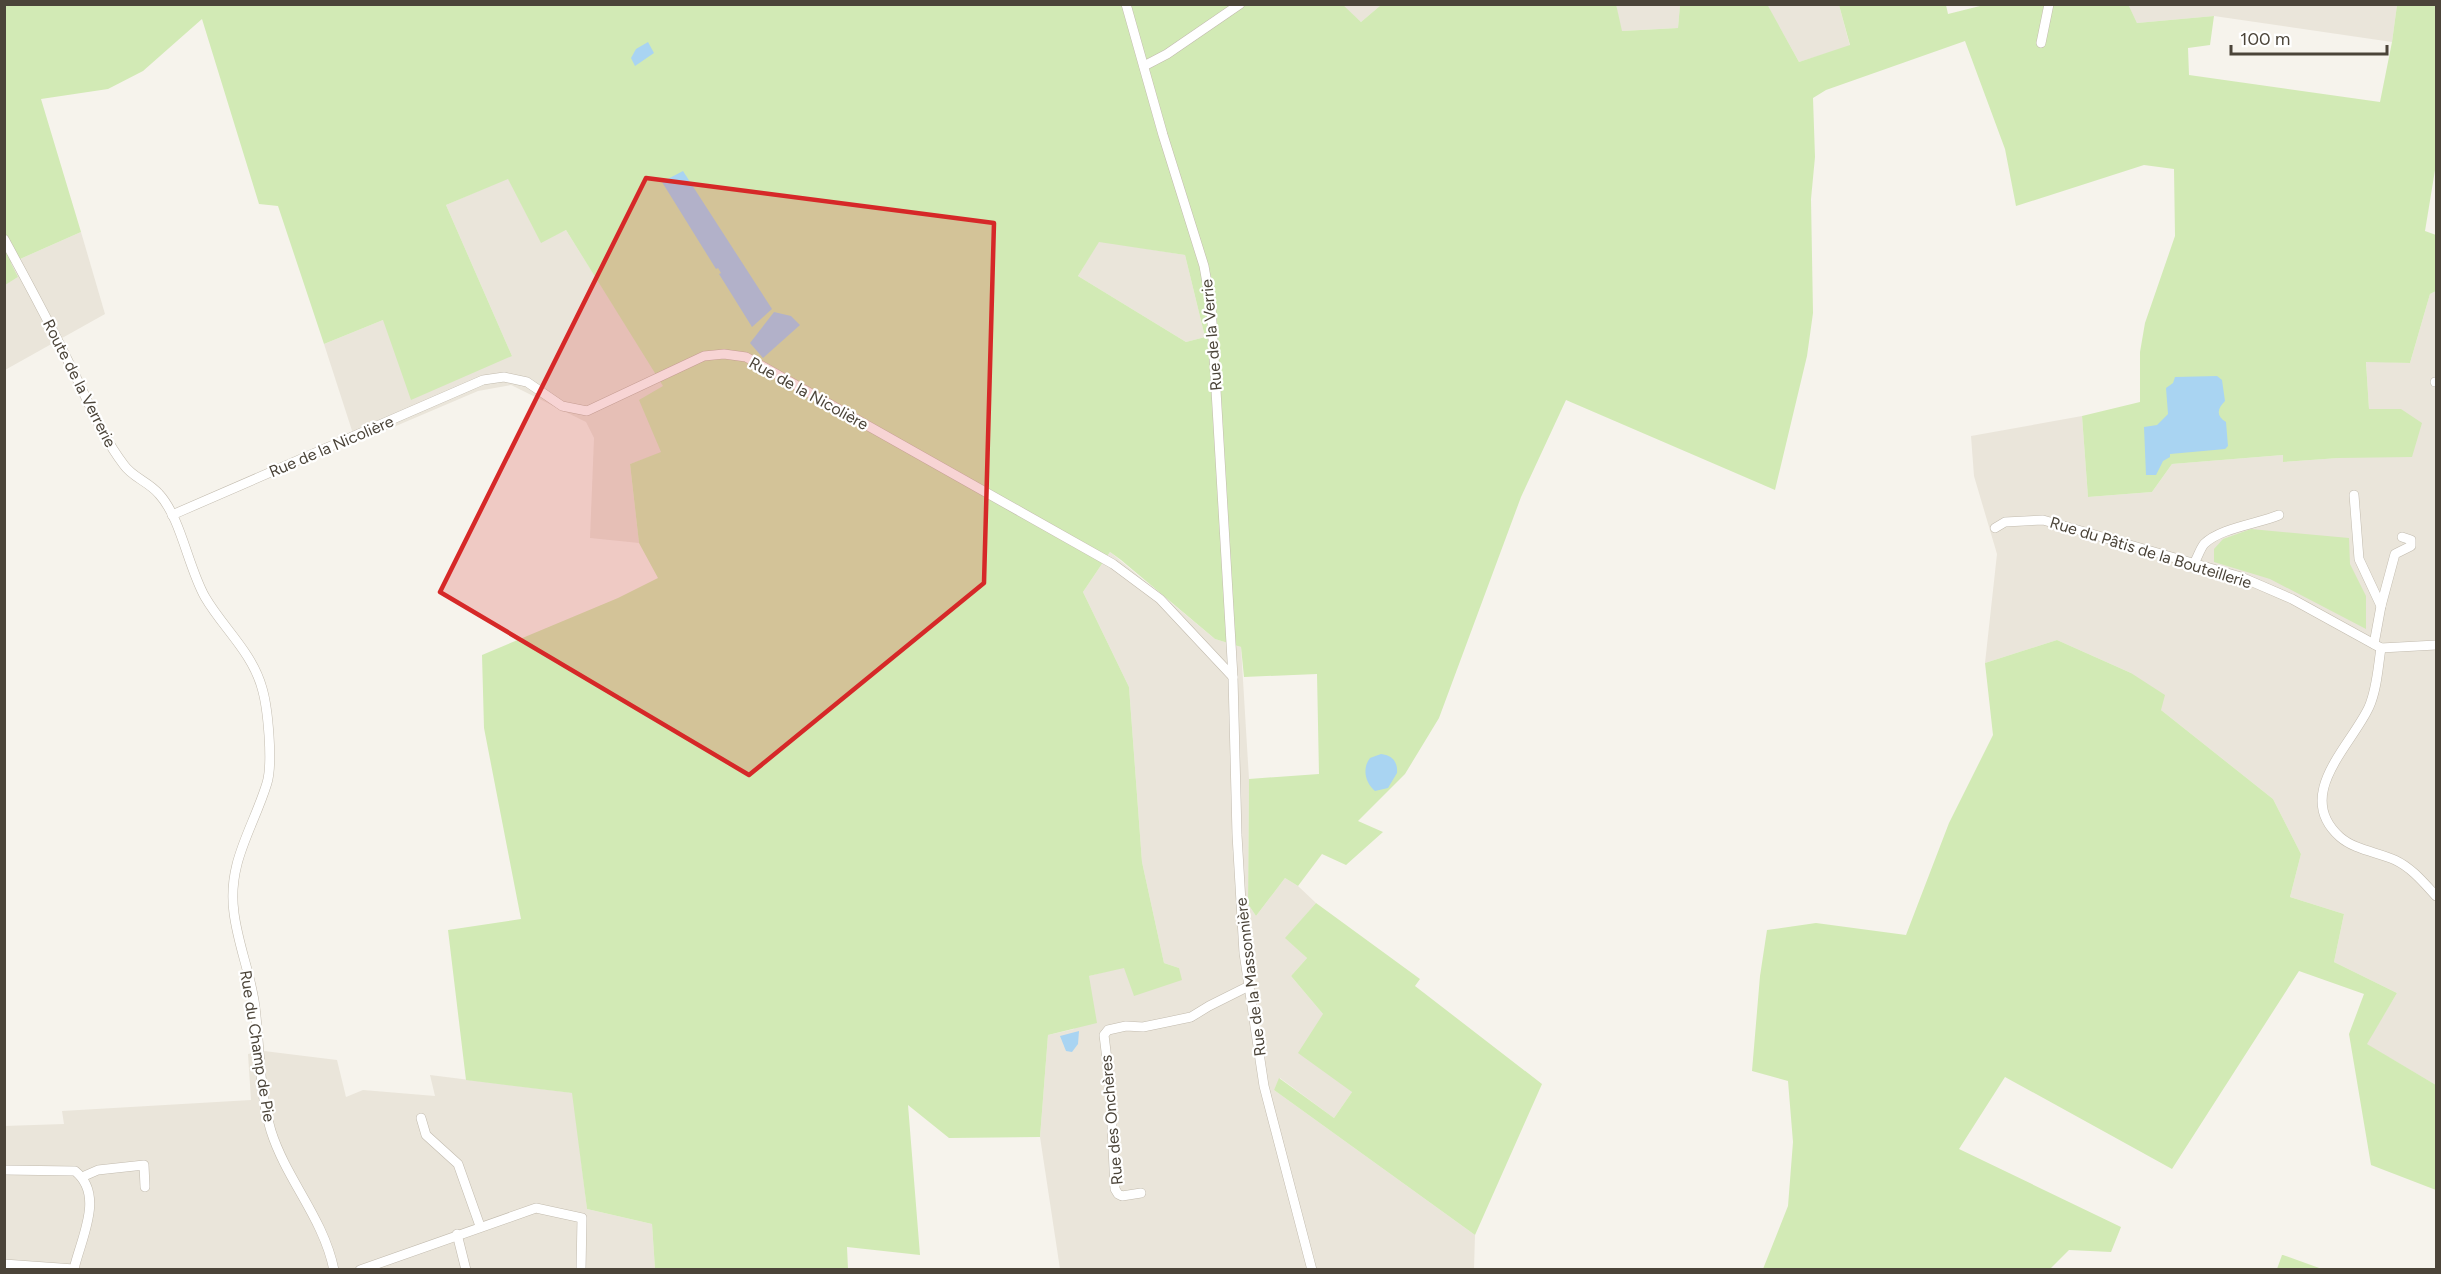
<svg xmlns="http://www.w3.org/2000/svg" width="2441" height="1274" font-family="Figtree,sans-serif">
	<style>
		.residential { fill: #eae5da }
		.green { fill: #d2eab5; fill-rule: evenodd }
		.water { fill: #a9d4f2 }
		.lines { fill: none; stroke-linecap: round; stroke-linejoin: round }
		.street-casing { stroke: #c2bbae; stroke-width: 10 }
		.street { stroke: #fff; stroke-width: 9 }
		.marked { fill: #d62828; fill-opacity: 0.2; stroke: #d62828; stroke-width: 4.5; stroke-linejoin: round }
		.labels { text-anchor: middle; stroke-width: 4.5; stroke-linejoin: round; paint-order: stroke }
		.street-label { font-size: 16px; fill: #4b4439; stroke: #fff }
	</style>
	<rect width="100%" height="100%" fill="#f6f3ec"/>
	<g class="residential">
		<path d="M1342 5H1381L1361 22Z"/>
		<path d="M1616 5H1680L1678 28 1621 31Z"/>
		<path d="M1767 5H1839L1850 46 1799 62Z"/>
		<path d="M2128 5H2397L2392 42 2214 16 2137 23Z"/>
		<path d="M508 178 541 242 566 230 664 386 661 453 630 464 639 543 590 538 594 438 586 422 511 385 478 391 356 443 324 344 383 320 512 356 446 205Z"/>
		<path d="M81 232 105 314 5 370 4 285 18 277 11 263Z"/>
		<path d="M1099 241 1185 255 1205 337 1186 342 1078 276Z"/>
		<path d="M2436 291V1085L2366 1044 2397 993 2334 962 2344 914 2290 897 2301 854 2273 799 2161 710 2131 673 2057 640 1985 663 1997 554 1974 476 1971 436 2082 416 2088 497 2152 492 2172 464 2283 455 2284 462 2339 458 2401 409H2369L2366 361 2410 363 2430 294Z"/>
		<path d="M1110 552 1215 639 1241 647 1249 779 1248 904 1256 916 1285 878 1298 886 1316 903 1286 938 1307 958 1291 976 1323 1014 1352 1092 1334 1118 1280 1078 1274 1090 1475 1235 1474 1269H1060L1040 1137 1048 1035 1074 1029 1089 976 1124 967 1179 968 1164 963 1142 862 1129 687 1083 592Z"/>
		<path d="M264 1051 337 1060 346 1097 363 1090 435 1096 430 1075 573 1093 587 1209 652 1224 655 1269H5L4 1126 64 1124 62 1111 251 1100 248 1054Z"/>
	</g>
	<g class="green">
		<path d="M1342 4 1361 22 1381 5 1616 4 1622 31 1678 28 1680 5 1767 4 1799 62 1850 45 1839 5H1946L1948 14 1988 4H2128L2137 23 2214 16 2210 45 2188 48 2189 75 2380 102 2392 42 2397 5H2436V164L2425 231 2436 235V291L2430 294 2410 363 2366 362 2369 409H2401L2422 423 2412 457 2339 458 2283 462V455L2172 464 2152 492 2088 497 2082 416 2140 402V352L2145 323 2175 236 2174 169 2144 165 2016 206 2005 149 1965 41 1826 90 1813 98 1815 157 1811 199 1813 313 1807 356 1775 490 1566 400 1521 497 1439 718 1405 774 1358 821 1383 832 1346 865 1322 854 1298 886 1285 878 1256 916 1248 904 1249 779 1319 774 1317 674 1244 677 1241 647 1215 639 1121 560 1110 552 1083 592 1129 687 1142 862 1164 963 1179 968 1182 980 1134 996 1124 968 1089 976 1097 1023 1048 1035 1040 1137 949 1138 908 1105 920 1255 847 1247 848 1269H655L652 1224 587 1209 572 1093 466 1080 448 930 521 919 484 728 482 655 618 598 658 578 639 543 630 464 661 452 639 400 663 386 566 230 541 243 508 179 446 205 512 356 411 400 383 320 324 344 278 206 259 204 202 19 143 71 108 89 41 99 81 232 11 263 18 277 5 285V5ZM1099 242 1185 255 1205 337 1186 342 1078 276Z"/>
		<path d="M2251 529 2349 538 2350 564 2366 596V629L2270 579 2214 562V549L2223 539Z"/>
		<path d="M2057 640 2131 673 2165 695 2161 710 2273 799 2301 854 2290 897 2344 914 2334 962 2397 993 2367 1044 2436 1085V1190L2371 1165 2349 1034 2364 994 2299 971 2172 1169 2005 1077 1959 1149 2121 1227 2111 1252 2069 1250 2050 1269H1763L1788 1206 1793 1142 1788 1081 1752 1071 1760 976 1767 930 1816 923 1906 935 1949 823 1993 735 1985 663Z"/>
		<path d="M1316 903 1420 979 1415 986 1542 1084 1475 1235 1274 1090 1279 1078 1334 1118 1352 1092 1298 1053 1323 1014 1291 976 1307 958 1285 938Z"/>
		<path d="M2282 1255H2283L2322 1269H2277Z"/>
	</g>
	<g class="water">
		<path d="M648 42 654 53 635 66 631 58 636 49Z"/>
		<path d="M683 171 772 309 752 327 719 274 721 273 718 268 716 269 662 182Z"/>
		<path d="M774 312 791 316 800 325 763 358 750 343Z"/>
		<path d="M2217 376 2222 380 2225 401C2217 409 2216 416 2226 422L2228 446 2225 449 2170 454V457L2163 461 2156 475H2146L2144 427 2157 425 2168 414 2166 388 2173 383 2175 377Z"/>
		<path d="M1381 754C1392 755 1398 762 1397 773L1388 788 1375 791C1365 783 1362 768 1370 758Z"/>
		<path d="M1079 1031 1078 1044 1072 1052 1066 1051 1060 1036Z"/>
	</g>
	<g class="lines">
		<g class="street-casing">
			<g id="street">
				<path d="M1126 4 1163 135 1204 266 1211 306 1233 677 1237 835 1244 953 1264 1086 1312 1270"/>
				<path d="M2041 43 2049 4"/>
				<path d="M1144 66 1167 54 1240 4"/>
				<path d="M4 239C27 281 49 322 70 365 87 398 101 435 124 465 132 477 149 482 159 494 181 518 188 567 205 597 223 628 252 652 262 688 268 708 273 763 267 783 253 829 227 862 234 913 238 945 251 975 255 1007 260 1048 259 1091 271 1131 287 1181 323 1217 334 1270"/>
				<path d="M2435 382H2436"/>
				<path d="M2354 495 2359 559 2381 606"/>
				<path d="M172 515 483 380 504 377 527 382 562 406 587 411 704 356 724 354 746 357 1113 564 1160 599 1233 677"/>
				<path d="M1995 528 2005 522 2043 520 2241 577 2292 599 2381 648 2436 645"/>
				<path d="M2193 565C2197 559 2200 549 2204 544 2220 528 2257 524 2279 515"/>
				<path d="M2374 644 2381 606 2395 554 2411 546V540L2402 537"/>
				<path d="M2381 648C2378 667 2377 689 2369 707 2351 746 2293 795 2340 837 2355 850 2377 852 2395 860 2412 868 2424 883 2436 896"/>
				<path d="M421 1118 426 1135 458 1164 480 1226"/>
				<path d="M4 1170 75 1171C105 1195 81 1238 74 1269L4 1264"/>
				<path d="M82 1177 98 1170 144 1165 145 1187"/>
				<path d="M1141 1193 1122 1196 1118 1194 1115 1189 1110 1084 1104 1035 1108 1030 1126 1026 1143 1027 1191 1017 1209 1006 1249 986"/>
				<path d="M457 1234 466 1270"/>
				<path d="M360 1270 536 1208 582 1218 581 1270"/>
			</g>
		</g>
		<use href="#street" class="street"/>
	</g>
	<path class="marked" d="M646 178 994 223 984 583 749 775 440 592Z"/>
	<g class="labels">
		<g class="street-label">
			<text transform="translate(1211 335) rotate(-95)" y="6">Rue de la Verrie</text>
			<text transform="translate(80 383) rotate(63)" y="6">Route de la Verrerie</text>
			<text transform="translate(809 393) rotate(29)" y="6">Rue de la Nicolière</text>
			<text transform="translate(331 446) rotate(-23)" y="6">Rue de la Nicolière</text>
			<text transform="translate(2151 552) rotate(17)" y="6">Rue du Pâtis de la Bouteillerie</text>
			<text transform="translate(1250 977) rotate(-97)" y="6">Rue de la Massonnière</text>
			<text transform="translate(258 1046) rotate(81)" y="6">Rue du Champ de Pie</text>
			<text transform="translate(1111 1120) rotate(-95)" y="6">Rue des Onchères</text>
		</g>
	</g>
	<rect width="2441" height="1274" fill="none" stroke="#4b4439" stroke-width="12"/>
	<path d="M2231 45v9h156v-9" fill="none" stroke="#4b4439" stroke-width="3"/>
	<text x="2240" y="45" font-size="18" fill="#4b4439" stroke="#ffffff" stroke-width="4.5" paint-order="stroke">100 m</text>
</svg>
